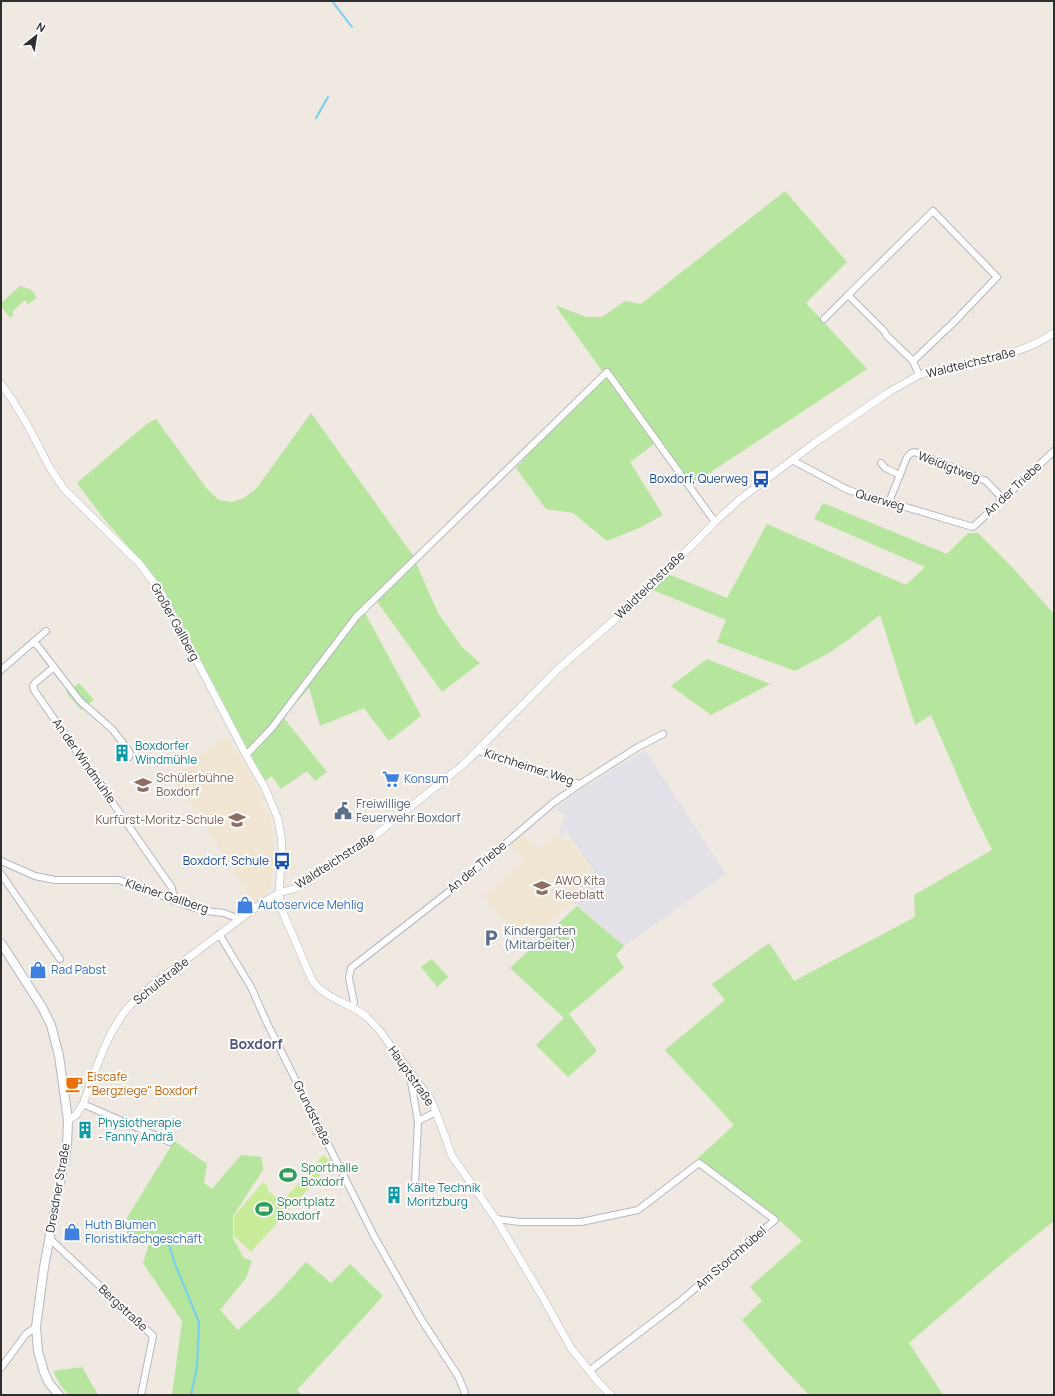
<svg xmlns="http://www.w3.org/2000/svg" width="1055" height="1396" font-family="Manrope,sans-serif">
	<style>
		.industrial { fill: #e3e1e8 }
		.education { fill: #f0e6d1 }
		.green { fill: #b6e59e }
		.pitch { fill: #c9ec9a }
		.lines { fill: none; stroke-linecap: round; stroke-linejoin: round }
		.stream { stroke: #75cff0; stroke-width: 2 }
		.minor-casing { stroke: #b4b7c1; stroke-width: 8 }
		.tertiary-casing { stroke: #b4b7c1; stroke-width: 8 }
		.secondary-casing { stroke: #b4b7c1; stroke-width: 10 }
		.minor { stroke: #fff; stroke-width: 6 }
		.tertiary { stroke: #fff; stroke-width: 7 }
		.secondary { stroke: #fff; stroke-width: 8 }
		.labels { text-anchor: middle; stroke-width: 4; stroke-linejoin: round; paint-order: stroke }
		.street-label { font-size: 12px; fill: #2e2e2e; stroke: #fff }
		.transit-label { font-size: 12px; fill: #164399; stroke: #fff; text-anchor: end }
		.culture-label { font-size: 12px; fill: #0d838f; stroke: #fff; text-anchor: start }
		.education-label { font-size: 12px; fill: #785e54; stroke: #fff; text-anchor: start }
		.shop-label { font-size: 12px; fill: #366cbe; stroke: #fff; text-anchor: start }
		.service-label { font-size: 12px; fill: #4e5e75; stroke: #fff; text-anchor: start }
		.food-label { font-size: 12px; fill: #c56008; stroke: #fff; text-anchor: start }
		.leisure-label { font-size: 12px; fill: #27864d; stroke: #fff; text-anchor: start }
		.quarter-label { font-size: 14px; font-weight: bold; fill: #4d5680; stroke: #fff }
	</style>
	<rect width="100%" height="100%" fill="#efe9e1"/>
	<path class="industrial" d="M645 750 726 874 624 946 574 902 600 880 568 833 566 831 562 836 559 832 565 817 556 808 580 790Z"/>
	<g class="education">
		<path d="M226 737 245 764 265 799 260 803 269 817 272 826 274 861 271 886 268 893 254 902 213 838 206 823 171 777Z"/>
		<path d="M523 834 537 850 556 835 565 842 570 837 600 880 554 918 525 945 484 896 525 860 510 843Z"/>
	</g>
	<g class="green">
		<path d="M785 191 847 262 806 303 867 369 691 485 654 444 630 462 663 515 639 528 607 541 573 513 546 509 516 468 602 371 555 305 586 317H602L625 301 641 304Z"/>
		<path d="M20 286 32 290 37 298 28 304 25 300 12 312 14 315 10 318 1 306V303Z"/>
		<path d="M311 413 412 554 438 613 462 647 480 663 442 692 376 600 365 613 421 716 389 741 364 708 320 726 309 688 283 717 327 772 315 781 307 771 281 789 272 776 265 781 251 756 280 721 248 750 179 618 155 577 104 519 77 483 148 423 156 419 207 489 219 500 232 502 244 498 256 489Z"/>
		<path d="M823 503 947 554 968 533H978L1011 566 1054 614V1221C1004 1260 957 1302 909 1343L943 1395H809L777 1361 742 1320 762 1301 750 1287 802 1241 776 1217 698 1158 734 1125 665 1050 725 1000 712 984 769 943 794 981 915 917 914 895 992 850 973 812 931 715 915 725 880 615 848 640 829 653 795 671 717 642 726 620 653 590 668 574 727 598 767 524 906 585 925 567 814 519Z"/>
		<path d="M707 659 770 684 711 715 671 686Z"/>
		<path d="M79 683 94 700 81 710 66 692Z"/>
		<path d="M577 906 624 946 616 955 624 968 569 1014 597 1051 568 1077 536 1045 564 1018 510 968Z"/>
		<path d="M432 959 448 977 437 987 421 967Z"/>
		<path d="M174 1141 207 1164 204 1183 212 1189 241 1155 262 1157 263 1170 233 1216V1238L243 1257 252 1261 246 1278 220 1310 238 1330 275 1296 306 1262 331 1283 350 1264 383 1296 297 1390 302 1395H172L182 1321 143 1263 150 1240 127 1236V1218Z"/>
		<path d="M82 1367 98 1395H69L60 1385 53 1371Z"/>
	</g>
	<path class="pitch" d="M323 1155 332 1162 251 1252 234 1236V1216L263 1182 269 1188 267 1190 282 1202Z"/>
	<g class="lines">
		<g class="stream">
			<path d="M332 1 352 27"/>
			<path d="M316 118 328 97"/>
			<path d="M169 1245 175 1264 199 1322 197 1367 191 1395"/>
		</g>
		<g class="minor-casing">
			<g id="minor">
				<path d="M824 319 848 295"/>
				<path d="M913 361 956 320 997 277 933 211 848 295 884 331 887 336 913 361 919 375"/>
				<path d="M792 460 848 490 973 527 1054 451"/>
				<path d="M881 463 885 468 900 475"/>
				<path d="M889 502 907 457 911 453 915 452 986 481 1003 499"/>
				<path d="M33 643 37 645 80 701 112 729 127 748 130 753 129 757"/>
				<path d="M54 667 35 683 33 686 34 690 172 888 174 901"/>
				<path d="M1 670 46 631"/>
				<path d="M478 751 580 784"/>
				<path d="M246 755 271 729 356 617 607 372 715 522"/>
				<path d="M1 861 35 876 55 880H119L192 907 207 911 224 913 239 919"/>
				<path d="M1 874 60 959"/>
				<path d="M219 934 251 987 267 1023 374 1236 421 1319 458 1376 464 1390 465 1395"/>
				<path d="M352 1007 354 1002 349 978 351 968 451 890 553 803 580 784 638 747 663 734"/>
				<path d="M409 1071 418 1121 436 1112"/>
				<path d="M83 1104 170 1142"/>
				<path d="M415 1184 418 1121"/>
				<path d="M496 1219 520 1222H581L638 1210 699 1163 775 1220 678 1303 589 1371"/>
				<path d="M49 1238 153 1336 141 1395"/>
				<path d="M1 1368 26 1334 36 1327"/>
			</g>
		</g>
		<g class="tertiary-casing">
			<g id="tertiary">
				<path d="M1 384 13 401 27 424 50 468 64 489 140 564 162 594 246 755 265 788 278 819 281 836 282 847 279 893 281 908 312 980C326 1000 349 1002 367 1017L379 1030 431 1100 436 1112 452 1156 496 1219 542 1296 571 1348 599 1383 611 1395"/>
				<path d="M68 1120 76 1115 83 1104C95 1072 105 1037 126 1010 134 1000 146 991 156 982L259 905 279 893 293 889 303 884 368 841 464 764 558 669 643 595 715 522 739 500 816 442 889 392 919 375 932 371C974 362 1018 357 1054 333"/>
			</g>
		</g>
		<g class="secondary-casing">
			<path id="secondary" d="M1 943 42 1007 51 1025 59 1056 68 1120 67 1145 44 1267 36 1327 38 1351 44 1372 49 1383 59 1395"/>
		</g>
		<use href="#minor" class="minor"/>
		<use href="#tertiary" class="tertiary"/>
		<use href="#secondary" class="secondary"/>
	</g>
	<defs>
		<g id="bus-bare" transform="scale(1.38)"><path d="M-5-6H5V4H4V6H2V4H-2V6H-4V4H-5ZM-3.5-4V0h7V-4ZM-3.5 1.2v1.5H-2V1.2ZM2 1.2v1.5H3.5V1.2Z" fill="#1a4fb4" stroke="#fff" stroke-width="2.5" paint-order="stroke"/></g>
		<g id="building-bare" transform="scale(1.38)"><path d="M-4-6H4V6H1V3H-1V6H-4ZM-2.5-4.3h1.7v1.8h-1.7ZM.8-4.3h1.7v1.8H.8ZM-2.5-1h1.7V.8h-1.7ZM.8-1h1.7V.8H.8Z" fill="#0f9aa8" stroke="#fff" stroke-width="2.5" paint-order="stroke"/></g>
		<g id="supermarket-bare" transform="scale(1.38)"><path d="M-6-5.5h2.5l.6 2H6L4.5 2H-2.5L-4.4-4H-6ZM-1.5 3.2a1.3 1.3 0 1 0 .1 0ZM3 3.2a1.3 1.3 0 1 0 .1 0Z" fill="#3f7fe0" stroke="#fff" stroke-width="2.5" paint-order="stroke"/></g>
		<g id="school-bare" transform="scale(1.38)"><path d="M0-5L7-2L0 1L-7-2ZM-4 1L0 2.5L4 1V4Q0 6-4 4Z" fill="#8d6e63" stroke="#fff" stroke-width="2.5" paint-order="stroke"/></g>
		<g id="civic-bare" transform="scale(1.38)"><path d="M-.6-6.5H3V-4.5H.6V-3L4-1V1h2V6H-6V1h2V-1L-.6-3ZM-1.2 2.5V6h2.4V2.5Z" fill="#5c6f8a" stroke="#fff" stroke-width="2.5" paint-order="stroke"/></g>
		<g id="shop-bare" transform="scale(1.38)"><path d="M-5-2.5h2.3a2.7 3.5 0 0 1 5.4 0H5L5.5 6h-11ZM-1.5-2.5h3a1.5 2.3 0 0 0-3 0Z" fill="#3f7fe0" stroke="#fff" stroke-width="2.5" paint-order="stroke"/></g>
		<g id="parking-bare" transform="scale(1.38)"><path d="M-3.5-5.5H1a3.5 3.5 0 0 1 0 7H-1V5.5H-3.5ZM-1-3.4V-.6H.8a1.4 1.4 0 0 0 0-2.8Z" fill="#5c6f8a" stroke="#fff" stroke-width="2.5" paint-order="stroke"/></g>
		<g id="cafe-bare" transform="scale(1.38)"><path d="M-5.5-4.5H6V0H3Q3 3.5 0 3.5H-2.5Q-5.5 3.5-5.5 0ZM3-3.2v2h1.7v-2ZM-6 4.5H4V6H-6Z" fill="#e8710a" stroke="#fff" stroke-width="2.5" paint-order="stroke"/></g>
		<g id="stadium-bare" transform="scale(1.38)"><path d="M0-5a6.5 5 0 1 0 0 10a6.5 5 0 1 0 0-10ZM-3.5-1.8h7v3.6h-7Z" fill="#2e9e5b" stroke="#fff" stroke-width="2.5" paint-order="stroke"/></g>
	</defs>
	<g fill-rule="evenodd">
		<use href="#bus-bare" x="761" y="479"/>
		<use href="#building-bare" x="122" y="753"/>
		<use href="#supermarket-bare" x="391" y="779"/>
		<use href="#school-bare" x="143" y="785"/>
		<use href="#civic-bare" x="343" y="811"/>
		<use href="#school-bare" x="237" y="820"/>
		<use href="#bus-bare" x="282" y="861"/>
		<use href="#school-bare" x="542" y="888"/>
		<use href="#shop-bare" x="245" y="905"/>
		<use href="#parking-bare" x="491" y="938"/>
		<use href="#shop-bare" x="38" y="970"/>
		<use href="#cafe-bare" x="74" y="1084"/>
		<use href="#building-bare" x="85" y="1130"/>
		<use href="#stadium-bare" x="288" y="1175"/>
		<use href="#building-bare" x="394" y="1195"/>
		<use href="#stadium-bare" x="264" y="1209"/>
		<use href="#shop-bare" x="72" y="1232"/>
	</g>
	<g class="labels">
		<g class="street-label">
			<text transform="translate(971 363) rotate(-14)" y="4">Waldteichstraße</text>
			<text transform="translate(949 467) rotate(21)" y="4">Weidigtweg</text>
			<text transform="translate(1013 489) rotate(-43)" y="4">An der Triebe</text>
			<text transform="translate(880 500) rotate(16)" y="4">Querweg</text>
			<text transform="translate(650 585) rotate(-44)" y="4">Waldteichstraße</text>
			<text transform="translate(175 622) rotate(61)" y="4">Großer Gallberg</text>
			<text transform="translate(84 761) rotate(55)" y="4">An der Windmühle</text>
			<text transform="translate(529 767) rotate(18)" y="4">Kirchheimer Weg</text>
			<text transform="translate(335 861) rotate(-33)" y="4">Waldteichstraße</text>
			<text transform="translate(477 867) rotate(-40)" y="4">An der Triebe</text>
			<text transform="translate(167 896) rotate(18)" y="4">Kleiner Gallberg</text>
			<text transform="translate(161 981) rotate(-39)" y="4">Schulstraße</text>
			<text transform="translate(411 1076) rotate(55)" y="4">Hauptstraße</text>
			<text transform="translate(312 1113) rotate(64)" y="4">Grundstraße</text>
			<text transform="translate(58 1188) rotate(-80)" y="4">Dresdner Straße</text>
			<text transform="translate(731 1258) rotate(-41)" y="4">Am Storchhübel</text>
			<text transform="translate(123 1308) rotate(43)" y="4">Bergstraße</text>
		</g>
		<g class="transit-label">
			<text x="748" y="483">Boxdorf, Querweg</text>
			<text x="269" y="865">Boxdorf, Schule</text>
		</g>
		<g class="culture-label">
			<text x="135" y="750">Boxdorfer<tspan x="135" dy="14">Windmühle</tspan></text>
			<text x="98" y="1127">Physiotherapie<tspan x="98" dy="14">- Fanny Andrä</tspan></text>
			<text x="407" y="1192">Kälte Technik<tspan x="407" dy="14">Moritzburg</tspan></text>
		</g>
		<g class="education-label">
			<text x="156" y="782">Schülerbühne<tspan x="156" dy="14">Boxdorf</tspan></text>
			<text x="224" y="824" text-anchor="end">Kurfürst-Moritz-Schule</text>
			<text x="555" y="885">AWO Kita<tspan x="555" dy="14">Kleeblatt</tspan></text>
		</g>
		<g class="shop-label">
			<text x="404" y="783">Konsum</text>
			<text x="258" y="909">Autoservice Mehlig</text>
			<text x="51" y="974">Rad Pabst</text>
			<text x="85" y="1229">Huth Blumen<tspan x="85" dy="14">Floristikfachgeschäft</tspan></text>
		</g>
		<g class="service-label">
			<text x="356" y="808">Freiwillige<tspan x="356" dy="14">Feuerwehr Boxdorf</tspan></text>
			<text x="504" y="935">Kindergarten<tspan x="504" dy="14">(Mitarbeiter)</tspan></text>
		</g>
		<g class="food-label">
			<text x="87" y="1081">Eiscafe<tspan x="87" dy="14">"Bergziege" Boxdorf</tspan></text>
		</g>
		<g class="leisure-label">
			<text x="301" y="1172">Sporthalle<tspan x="301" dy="14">Boxdorf</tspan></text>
			<text x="277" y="1206">Sportplatz<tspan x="277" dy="14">Boxdorf</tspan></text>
		</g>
		<g class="quarter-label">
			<text x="256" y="1049">Boxdorf</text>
		</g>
	</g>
	<rect width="1055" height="1396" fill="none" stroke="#2e2e2e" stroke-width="4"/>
	<g transform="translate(36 36) rotate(30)" stroke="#ffffff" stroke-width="3" paint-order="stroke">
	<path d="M0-3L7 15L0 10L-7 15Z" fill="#2e2e2e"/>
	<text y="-6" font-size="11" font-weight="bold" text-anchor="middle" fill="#2e2e2e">N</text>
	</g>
</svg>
